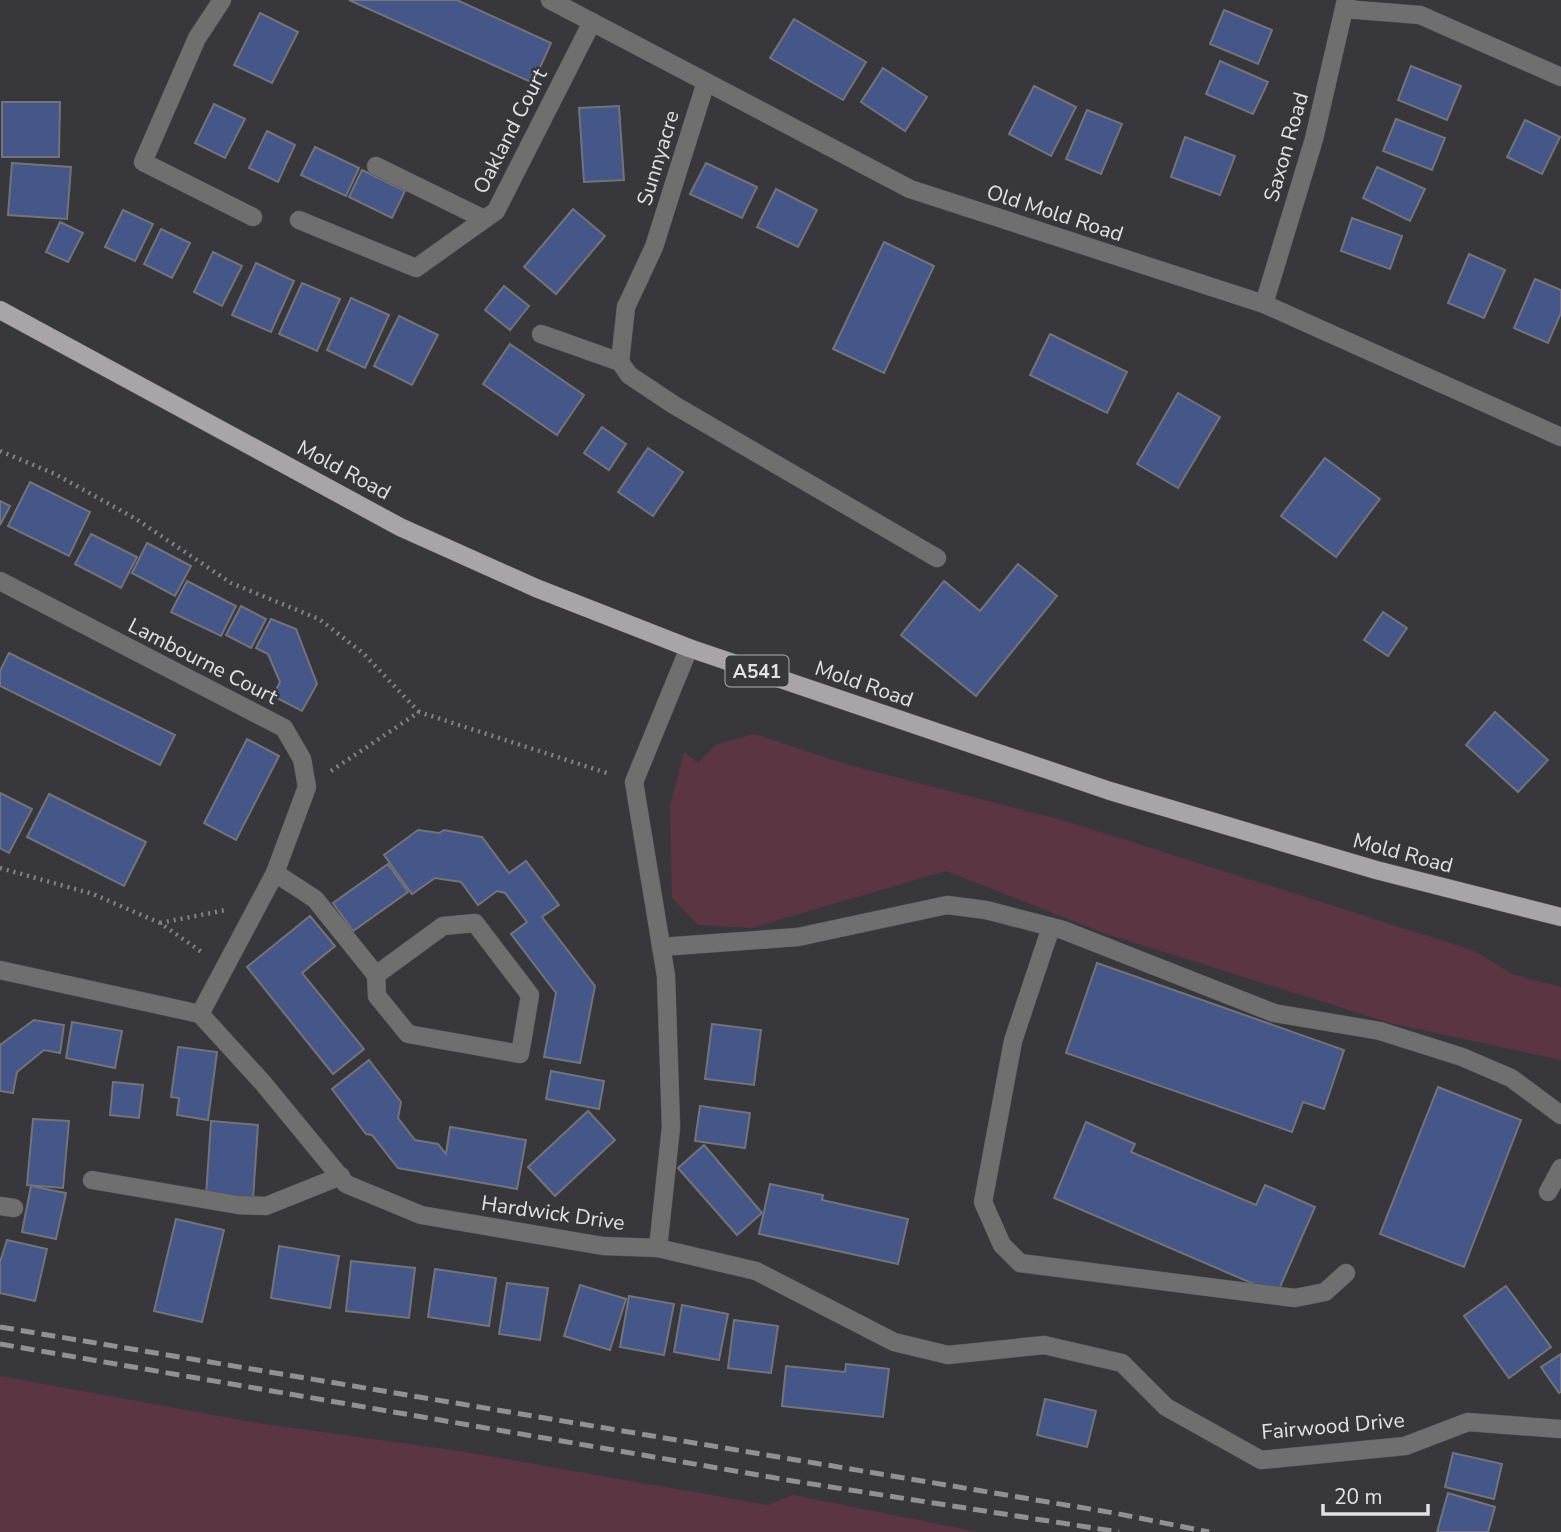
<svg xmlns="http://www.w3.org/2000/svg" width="1561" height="1532" font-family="'Nunito Sans',sans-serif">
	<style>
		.green { fill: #5c3542 }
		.building { fill: #455689; stroke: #727479; stroke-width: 2 }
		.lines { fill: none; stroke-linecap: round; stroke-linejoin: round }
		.minor-casing { stroke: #575659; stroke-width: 19 }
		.major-casing { stroke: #575659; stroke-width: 19 }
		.path { stroke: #838285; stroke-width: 4.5; stroke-dasharray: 2 5; stroke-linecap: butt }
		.minor { stroke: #706f70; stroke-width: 18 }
		.major { stroke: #a8a4a8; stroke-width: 18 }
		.rail { stroke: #919094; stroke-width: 5; stroke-dasharray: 14 7; stroke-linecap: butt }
		.labels { text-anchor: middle; stroke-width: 5; stroke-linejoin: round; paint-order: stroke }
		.shield { fill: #38373b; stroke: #afaeb1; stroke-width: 2 }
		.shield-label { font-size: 19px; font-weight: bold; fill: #e2e1e4 }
		.street-label { font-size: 21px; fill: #e2e1e4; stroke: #38373b }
	</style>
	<rect width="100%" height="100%" fill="#38373b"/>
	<g class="green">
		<path d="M754 734 849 765 1069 822 1475 951 1512 974 1561 987V1060L1390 1023 1107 934 946 871 751 928 698 925 672 898 670 805 684 752 698 763 717 744Z"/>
		<path d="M0 1376 257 1423 460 1451 768 1505 793 1495 978 1532H0Z"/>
	</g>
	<g class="building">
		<path d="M349 0H457L551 43 533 83Z"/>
		<path d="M1224 10 1272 30 1258 64 1210 44Z"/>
		<path d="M260 13 298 32 272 83 234 65Z"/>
		<path d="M794 19 866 62 843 100 770 58Z"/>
		<path d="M1220 61 1268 82 1253 114 1206 94Z"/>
		<path d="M1411 66 1461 86 1447 120 1398 100Z"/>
		<path d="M883 68 927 97 905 131 861 102Z"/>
		<path d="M1034 86 1076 107 1051 156 1009 134Z"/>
		<path d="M2 102H60L59 157H2Z"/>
		<path d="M214 104 245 119 225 158 195 143Z"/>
		<path d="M619 106 624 180 584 182 579 108Z"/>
		<path d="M1087 110 1122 124 1101 174 1066 159Z"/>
		<path d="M1396 119 1445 138 1432 170 1383 151Z"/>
		<path d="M1525 120 1560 137 1542 174 1507 157Z"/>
		<path d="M267 131 295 145 278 182 249 168Z"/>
		<path d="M1185 137 1235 156 1220 195 1171 177Z"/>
		<path d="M315 147 359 168 346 196 301 175Z"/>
		<path d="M12 163 71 167 67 219 8 215Z"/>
		<path d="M706 163 757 187 742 218 690 194Z"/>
		<path d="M1377 167 1425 189 1410 221 1363 198Z"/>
		<path d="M362 170 405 191 392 218 349 197Z"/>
		<path d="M776 189 817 210 798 247 757 227Z"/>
		<path d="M573 209 605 236 556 294 524 267Z"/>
		<path d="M123 210 153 224 135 261 105 247Z"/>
		<path d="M1352 218 1402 236 1390 269 1341 251Z"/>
		<path d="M60 222 83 233 68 262 46 252Z"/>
		<path d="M161 229 190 243 172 278 144 264Z"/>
		<path d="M884 242 934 266 884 373 833 349Z"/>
		<path d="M213 252 242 266 222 306 194 292Z"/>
		<path d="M1469 254 1505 270 1484 318 1448 303Z"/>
		<path d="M256 263 294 281 271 332 232 315Z"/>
		<path d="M1535 279 1561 290V313L1548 343 1514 328Z"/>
		<path d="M302 283 340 299 317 351 279 334Z"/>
		<path d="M504 286 529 306 510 330 485 310Z"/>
		<path d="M351 298 389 315 365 368 327 350Z"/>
		<path d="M399 316 438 335 412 385 374 366Z"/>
		<path d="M1050 334 1127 372 1107 413 1030 375Z"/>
		<path d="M510 344 584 395 557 435 483 384Z"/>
		<path d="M1178 393 1220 417 1178 488 1137 464Z"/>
		<path d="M602 427 626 444 609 470 584 453Z"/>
		<path d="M648 448 683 472 653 516 618 492Z"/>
		<path d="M1325 458 1380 499 1336 557 1281 516Z"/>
		<path d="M30 482 90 512 69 556 8 526Z"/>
		<path d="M0 501 10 506 0 525Z"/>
		<path d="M91 534 137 557 121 588 75 564Z"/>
		<path d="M147 543 191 566 175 596 132 573Z"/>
		<path d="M1018 564 1057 596 976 696 901 635 944 581 980 611Z"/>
		<path d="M187 581 236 606 221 636 171 612Z"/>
		<path d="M241 606 266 619 251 648 226 635Z"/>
		<path d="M1383 612 1407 628 1388 656 1364 640Z"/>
		<path d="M271 619 296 629 317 684 302 711 273 696 280 682 268 654 256 648Z"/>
		<path d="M9 653 175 735 160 765 0 686V671Z"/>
		<path d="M1495 712 1548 760 1518 792 1466 745Z"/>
		<path d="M247 739 279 756 236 840 204 823Z"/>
		<path d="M0 793 32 809 9 853 0 848Z"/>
		<path d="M49 794 146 842 124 886 27 837Z"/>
		<path d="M418 830 439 833 444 830 482 837 509 873 526 861 559 905 542 917 595 986 580 1063 544 1057 556 993 511 934 527 922 505 893 497 891 478 905 461 882 435 878 412 894 384 855Z"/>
		<path d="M388 864 408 892 353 931 333 903Z"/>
		<path d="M310 916 335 946 302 973 364 1049 333 1074 247 967Z"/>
		<path d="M1097 963 1344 1050 1324 1109 1303 1102 1292 1132 1066 1053Z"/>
		<path d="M34 1020 64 1025 60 1053 44 1050 17 1072 13 1093 0 1091V1045Z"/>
		<path d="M72 1022 122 1031 115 1068 66 1058Z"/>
		<path d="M712 1024 761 1030 754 1085 705 1079Z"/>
		<path d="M178 1047 217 1052 208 1120 177 1115 179 1098 171 1097Z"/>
		<path d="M369 1060 401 1102 398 1118 415 1140 438 1144 446 1154 450 1127 526 1140 517 1189 398 1168 372 1135 366 1134 332 1089Z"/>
		<path d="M551 1071 604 1081 599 1109 546 1099Z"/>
		<path d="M113 1082 143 1085 139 1118 110 1115Z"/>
		<path d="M1438 1087 1521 1120 1464 1267 1380 1234Z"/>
		<path d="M700 1106 750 1113 745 1148 695 1141Z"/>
		<path d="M588 1111 615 1140 555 1196 528 1167Z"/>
		<path d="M33 1119 69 1121 63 1188 27 1185Z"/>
		<path d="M211 1121 258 1125 253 1199 206 1196Z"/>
		<path d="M1086 1122 1135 1144 1131 1152 1256 1205 1265 1185 1315 1207 1277 1294 1054 1198Z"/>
		<path d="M704 1145 762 1213 737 1235 678 1168Z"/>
		<path d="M770 1184 823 1195 822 1200 908 1219 898 1264 759 1234Z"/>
		<path d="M31 1186 66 1193 56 1239 22 1232Z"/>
		<path d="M176 1219 224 1230 202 1322 154 1311Z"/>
		<path d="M7 1240 47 1249 35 1301 0 1293V1262Z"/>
		<path d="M279 1246 339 1256 330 1308 271 1298Z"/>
		<path d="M351 1261 415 1268 409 1318 346 1311Z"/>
		<path d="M435 1269 496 1278 489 1326 428 1317Z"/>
		<path d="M507 1283 548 1288 540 1340 499 1334Z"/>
		<path d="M580 1285 626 1299 610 1350 564 1336Z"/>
		<path d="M1506 1286 1551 1347 1509 1378 1464 1316Z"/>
		<path d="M629 1296 674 1304 664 1355 620 1347Z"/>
		<path d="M682 1305 728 1314 719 1360 674 1352Z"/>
		<path d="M734 1320 778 1326 771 1373 728 1368Z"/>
		<path d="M1561 1354V1392L1559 1393 1541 1367Z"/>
		<path d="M846 1364 889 1369 883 1417 782 1406 786 1366 845 1372Z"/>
		<path d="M1045 1399 1096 1411 1087 1447 1037 1435Z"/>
		<path d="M1453 1453 1502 1464 1494 1499 1445 1487Z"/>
		<path d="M1448 1493 1495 1507 1488 1532H1437Z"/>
	</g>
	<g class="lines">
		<g class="minor-casing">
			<g id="minor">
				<path d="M222 0 197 38 143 162 253 217"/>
				<path d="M550 0 910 189 1264 304 1561 437"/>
				<path d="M1345 9 1420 15 1561 77"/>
				<path d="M706 82 654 247 626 307 620 362 629 375 674 405 937 558"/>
				<path d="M376 166 484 219"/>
				<path d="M299 220 416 268 496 211 592 22"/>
				<path d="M1264 304 1314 139 1346 0"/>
				<path d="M541 334 620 362"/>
				<path d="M0 581 284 728 302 759 307 787 275 873 200 1014"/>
				<path d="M275 873 315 899 376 975 443 926 475 923 530 995 520 1054 408 1034 377 996 376 975"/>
				<path d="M1051 927 1013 1041 983 1202 1002 1245 1020 1263 1295 1298 1325 1292 1346 1273"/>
				<path d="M661 947 798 937 947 905 986 910 1063 930 1274 1013 1380 1031 1462 1057 1511 1078 1561 1115"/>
				<path d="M0 970 200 1014 263 1083 346 1184 421 1215 603 1246 658 1248 671 1127 666 976 634 782 689 648"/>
				<path d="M92 1180 238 1205 266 1206 341 1176"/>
				<path d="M1548 1192 1561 1168"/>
				<path d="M0 1206 14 1208"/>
				<path d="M658 1248 756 1271 894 1342 948 1355 1044 1345 1122 1363 1166 1407 1261 1460 1405 1446 1468 1422 1561 1429"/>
			</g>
		</g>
		<g class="major-casing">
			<path id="major" d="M0 310 400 527 536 588 689 648 1110 791 1376 870 1561 917"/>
		</g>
		<g class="path">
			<path d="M0 451 55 474 136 519 231 583 319 619 363 653 419 712"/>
			<path d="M331 771 419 712 610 774"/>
			<path d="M0 868 93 894 160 923 203 953"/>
			<path d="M160 923 226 910"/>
		</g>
		<use href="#minor" class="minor"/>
		<use href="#major" class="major"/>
		<g class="rail">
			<path d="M0 1327 1114 1513 1209 1532"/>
			<path d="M0 1344 793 1481 1119 1532"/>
		</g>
	</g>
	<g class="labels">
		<rect class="shield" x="725.5" y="655.5" width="63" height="31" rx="5"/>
		<g class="shield-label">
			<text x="757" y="678">A541</text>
		</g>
		<g class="street-label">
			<text transform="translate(510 131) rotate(-63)" y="7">Oakland Court</text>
			<text transform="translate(1286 147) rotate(-74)" y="7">Saxon Road</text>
			<text transform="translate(658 158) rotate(-73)" y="7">Sunnyacre</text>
			<text transform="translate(1055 213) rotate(18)" y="7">Old Mold Road</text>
			<text transform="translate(344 470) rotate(28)" y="7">Mold Road</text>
			<text transform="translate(203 661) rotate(27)" y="7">Lambourne Court</text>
			<text transform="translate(864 684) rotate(19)" y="7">Mold Road</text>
			<text transform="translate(1403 853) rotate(15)" y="7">Mold Road</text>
			<text transform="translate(553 1213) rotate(8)" y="7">Hardwick Drive</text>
			<text transform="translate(1333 1426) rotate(-5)" y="7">Fairwood Drive</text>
		</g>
	</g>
	<path d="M1323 1504v10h105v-10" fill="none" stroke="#e2e1e4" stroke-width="3.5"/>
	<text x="1334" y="1504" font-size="21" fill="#e2e1e4" stroke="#38373b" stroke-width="5" paint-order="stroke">20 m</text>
</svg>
